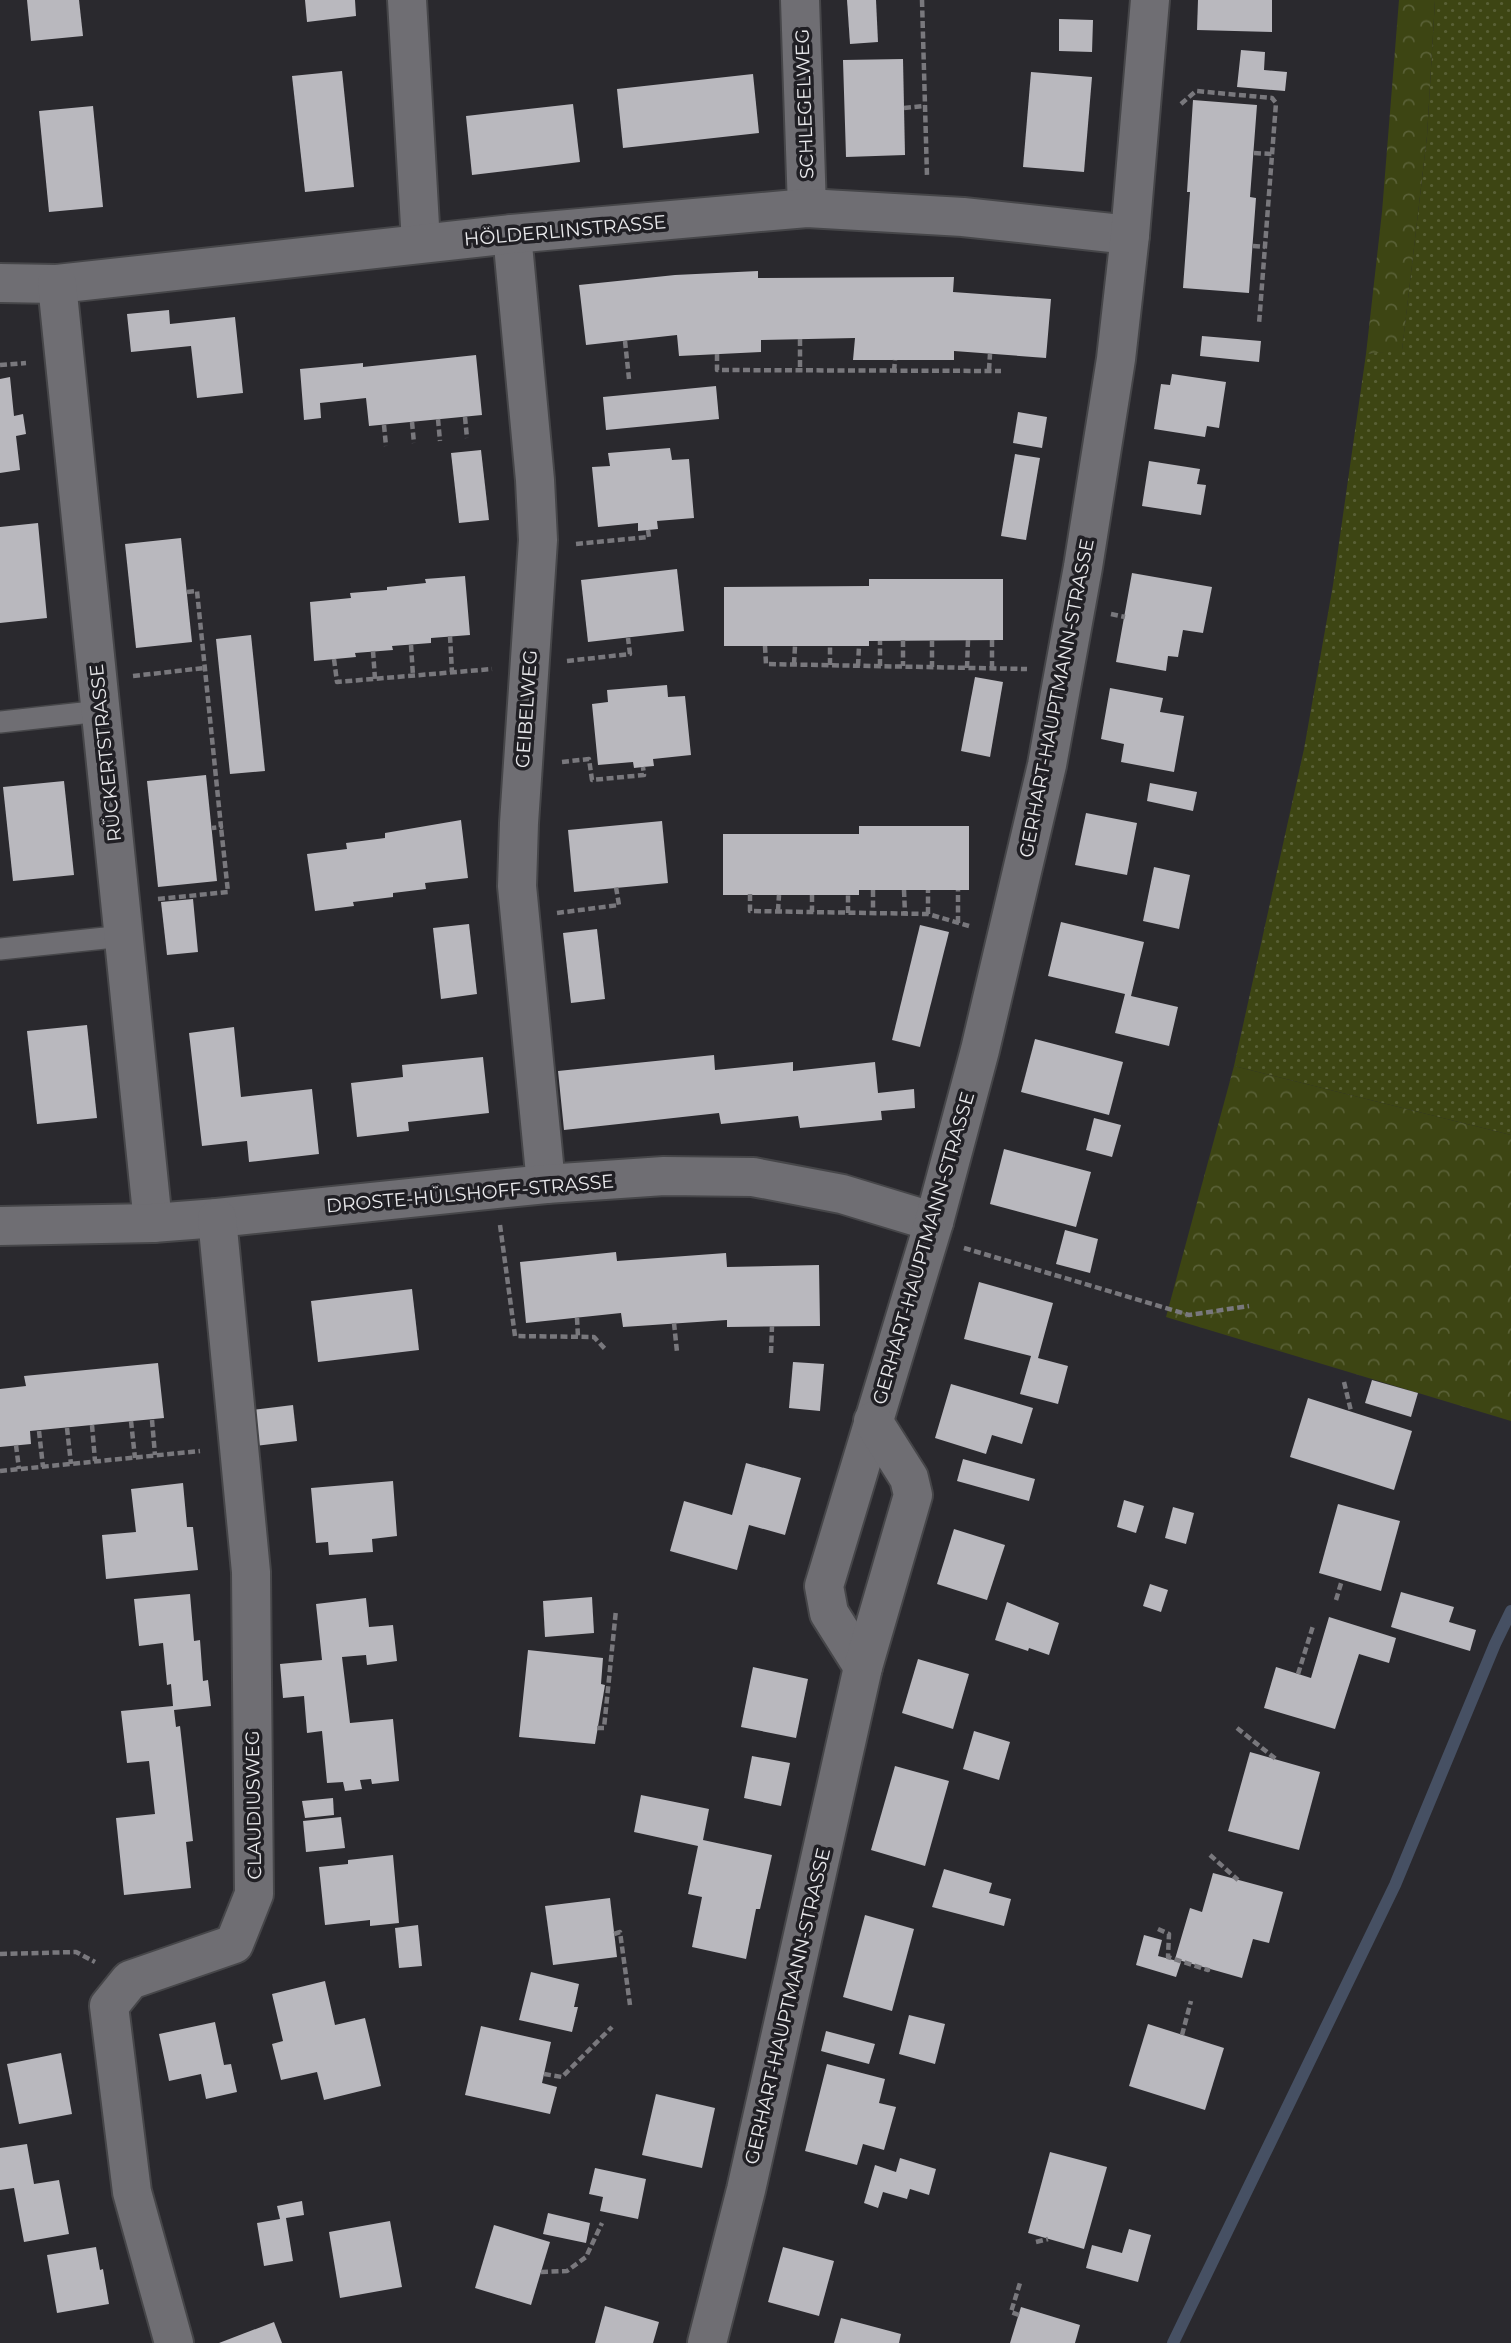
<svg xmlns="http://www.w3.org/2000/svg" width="1511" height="2343" font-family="Montserrat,sans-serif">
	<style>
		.grass { fill: url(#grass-dots) }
		.forest { fill: url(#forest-crowns) }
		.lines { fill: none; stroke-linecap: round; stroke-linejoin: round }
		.stream { stroke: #465063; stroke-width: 12 }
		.building { fill: #b9b8be }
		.lane-casing { stroke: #464649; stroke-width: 24 }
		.street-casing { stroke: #464649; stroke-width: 42 }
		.path { stroke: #79787d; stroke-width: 4.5; stroke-dasharray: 7 3.5; stroke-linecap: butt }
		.lane { stroke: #6f6e73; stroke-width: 21 }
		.street { stroke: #6f6e73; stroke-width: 38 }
		.labels { text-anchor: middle; stroke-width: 7; stroke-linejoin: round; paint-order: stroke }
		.street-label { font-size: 19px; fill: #e9e9ec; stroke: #201f24 }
	</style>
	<defs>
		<pattern id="grass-dots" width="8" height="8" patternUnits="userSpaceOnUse" patternTransform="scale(1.75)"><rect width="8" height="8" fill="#3d4513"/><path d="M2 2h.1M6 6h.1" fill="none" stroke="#596036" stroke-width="1.8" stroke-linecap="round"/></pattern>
		<pattern id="forest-crowns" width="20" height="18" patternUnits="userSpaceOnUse" patternTransform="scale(1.75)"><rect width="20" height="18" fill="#3d4513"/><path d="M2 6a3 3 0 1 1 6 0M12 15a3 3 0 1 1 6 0" fill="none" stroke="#596036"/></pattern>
	</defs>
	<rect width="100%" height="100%" fill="#2a292e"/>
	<path class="grass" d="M1435 0H1511V1135L1234 1066 1304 749 1333 585 1366 354 1402 350 1427 136Z"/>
	<g class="forest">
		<path d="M1399 0H1435L1427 136 1402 351 1366 354 1382 212Z"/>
		<path d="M1234 1066 1511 1135V1421L1166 1317Z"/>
	</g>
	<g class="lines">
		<path class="stream" d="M1173 2343 1395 1885 1495 1644 1511 1611"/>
	</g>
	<g class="building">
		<path d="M27 0H79L83 36 31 41Z"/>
		<path d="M305 0H355L356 16 307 22Z"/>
		<path d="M847 0H876L878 42 850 44Z"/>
		<path d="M1198 0H1272V32L1197 30Z"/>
		<path d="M1059 19 1093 20 1092 52 1059 51Z"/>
		<path d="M1241 50 1265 52 1264 70 1287 72 1285 91 1237 87Z"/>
		<path d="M903 59 905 155 846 157 843 60Z"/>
		<path d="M342 71 354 187 305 192 292 76Z"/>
		<path d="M1031 72 1092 77 1084 172 1023 167Z"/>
		<path d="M753 74 759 133 623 148 617 89Z"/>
		<path d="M1193 100 1257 105 1250 197 1256 198 1249 293 1183 288 1190 192H1187Z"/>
		<path d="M573 104 580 162 472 175 466 116Z"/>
		<path d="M93 106 103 207 49 212 39 111Z"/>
		<path d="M758 271V278L954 277 953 292 1051 299 1046 358 954 351V360H853L855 338 761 340V352L679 356 677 335 586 345 579 285 675 275Z"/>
		<path d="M169 310 170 324 235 317 243 393 197 398 191 346 131 352 127 314Z"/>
		<path d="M1202 336 1261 341 1259 362 1200 356Z"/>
		<path d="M476 355 482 415 369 426 366 398 320 403 321 418 304 420 300 369 363 363V367Z"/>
		<path d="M1172 374 1226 382 1219 428 1207 426 1205 437 1154 429 1161 384 1170 385Z"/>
		<path d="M10 377 14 416 23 414 26 434 16 436 20 470 0 473V379Z"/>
		<path d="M716 386 719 419 606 430 603 397Z"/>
		<path d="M1018 412 1047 417 1042 448 1013 443Z"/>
		<path d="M670 448 672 460 689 459 694 518 657 521 658 529 638 531V523L598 527 592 467 610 466 608 453Z"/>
		<path d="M481 450 489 520 459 523 451 453Z"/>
		<path d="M1015 454 1040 458 1026 540 1001 536Z"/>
		<path d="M1149 461 1200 469 1197 484 1206 485 1201 515 1142 506Z"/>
		<path d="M38 523 47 618 0 623V527Z"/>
		<path d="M181 538 192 642 136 648 125 544Z"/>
		<path d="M677 569 684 631 588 642 581 580Z"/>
		<path d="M1132 573 1212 587 1203 633 1183 630 1178 657 1168 656 1166 671 1116 662Z"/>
		<path d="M465 576 470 635 431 638V643L392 646 393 650 355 653 356 657 314 661 310 602 351 598 350 593 387 590V587L426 583 425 579Z"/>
		<path d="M869 579H1003V640L869 641V646H724V587L869 586Z"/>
		<path d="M251 635 265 771 230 774 216 639Z"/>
		<path d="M975 677 1003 682 990 757 961 751Z"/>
		<path d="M667 685 668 697 685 696 691 755 653 759 654 766 643 767 634 768 633 762 598 765 592 704 608 702 607 690Z"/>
		<path d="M1110 688 1163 698 1160 712 1184 716 1174 772 1121 762 1124 744 1101 739Z"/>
		<path d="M206 775 217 881 158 887 147 781Z"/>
		<path d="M64 781 74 875 13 881 3 787Z"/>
		<path d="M1150 783 1197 792 1193 811 1147 801Z"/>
		<path d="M1086 813 1137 823 1127 875 1075 865Z"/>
		<path d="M461 820 468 878 425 883 426 889 393 893V897L353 902 354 906 315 911 307 854 347 849 346 843 385 838V833Z"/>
		<path d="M662 821 668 883 574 892 568 830Z"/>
		<path d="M859 826H969V890H859V895H723V834H859Z"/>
		<path d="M1154 867 1190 875 1179 929 1143 921Z"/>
		<path d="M193 899 198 952 167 955 161 902Z"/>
		<path d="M1061 922 1144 942 1131 996 1178 1007 1169 1046 1115 1033 1125 994 1048 976Z"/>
		<path d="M469 924 477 994 441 999 433 928Z"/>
		<path d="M920 925 949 932 920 1047 892 1040Z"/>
		<path d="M597 929 605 999 571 1003 563 933Z"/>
		<path d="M87 1025 97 1118 37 1124 27 1031Z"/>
		<path d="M234 1027 241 1097 312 1089 319 1154 249 1162 247 1141 202 1146 189 1033Z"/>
		<path d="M1035 1039 1123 1062 1109 1115 1021 1092Z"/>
		<path d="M714 1055 715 1070 793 1062V1071L875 1062 878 1093 914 1089 915 1108 881 1111 882 1120 800 1128 798 1116 721 1124 719 1113 564 1130 558 1071Z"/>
		<path d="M483 1057 489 1113 408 1122 409 1131 357 1137 351 1083 403 1077 402 1065Z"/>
		<path d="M1094 1118 1121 1125 1112 1157 1086 1150Z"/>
		<path d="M1004 1149 1091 1172 1076 1227 990 1204Z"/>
		<path d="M1065 1230 1098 1239 1090 1273 1056 1264Z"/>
		<path d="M616 1252 617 1261 726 1253 727 1267 819 1265 820 1326 727 1327V1320L623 1327 621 1313 526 1323 520 1262Z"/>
		<path d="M979 1282 1053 1303 1038 1358 1068 1366 1058 1404 1020 1394 1031 1356 964 1339Z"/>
		<path d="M412 1289 419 1350 318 1362 311 1301Z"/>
		<path d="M793 1362 824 1364 820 1411 789 1408Z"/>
		<path d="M158 1363 164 1418 30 1431 31 1444 0 1447V1389L26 1386 24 1376Z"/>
		<path d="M1372 1380 1418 1393 1411 1417 1365 1403Z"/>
		<path d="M951 1384 1033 1408 1022 1444 992 1435 986 1454 935 1438Z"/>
		<path d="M1308 1398 1412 1431 1394 1490 1290 1457Z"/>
		<path d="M293 1405 297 1441 255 1446 251 1410Z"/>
		<path d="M963 1459 1035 1479 1029 1501 957 1481Z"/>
		<path d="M746 1463 801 1478 785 1535 749 1525 737 1570 670 1551 684 1501 732 1515Z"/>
		<path d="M393 1481 397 1536 372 1539 373 1552 329 1555 328 1542 316 1543 311 1488Z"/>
		<path d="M183 1483 187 1527H193L198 1570 106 1579 102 1535 136 1532 131 1489Z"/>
		<path d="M1124 1500 1144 1506 1136 1533 1117 1527Z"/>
		<path d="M1338 1504 1400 1521 1381 1591 1319 1573Z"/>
		<path d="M1173 1507 1194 1513 1186 1544 1165 1538Z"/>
		<path d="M954 1529 1005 1545 987 1600 937 1584Z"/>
		<path d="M1150 1584 1168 1590 1161 1612 1143 1606Z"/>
		<path d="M1401 1592 1454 1607 1449 1622 1476 1630 1470 1651 1391 1627Z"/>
		<path d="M190 1594 194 1641 200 1640 203 1681 208 1680 211 1706 174 1710 176 1727 180 1726 193 1841 186 1842 191 1888 124 1895 116 1818 155 1814 149 1761 127 1763 121 1711 173 1706 171 1684 167 1685 163 1643 139 1646 134 1599Z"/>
		<path d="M592 1597 594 1633 545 1637 543 1601Z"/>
		<path d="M366 1598 369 1627 393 1625 397 1661 367 1665 366 1655 342 1657 350 1723 393 1719 399 1781 372 1784 371 1779 360 1780 362 1789 345 1791 343 1782 327 1783 322 1731 307 1733 304 1696 283 1698 280 1664 322 1660 316 1604Z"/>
		<path d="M1007 1602 1059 1623 1049 1655 1029 1648 1028 1651 995 1640Z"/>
		<path d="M1329 1617 1396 1638 1389 1663 1359 1654 1335 1729 1264 1708 1276 1667 1311 1678Z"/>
		<path d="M528 1650 603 1658 601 1684 605 1685 595 1744 519 1737Z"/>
		<path d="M918 1659 969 1674 953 1729 902 1713Z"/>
		<path d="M753 1667 808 1679 796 1738 741 1727Z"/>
		<path d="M974 1731 1010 1742 999 1780 963 1769Z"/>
		<path d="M1250 1752 1320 1772 1299 1850 1228 1831Z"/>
		<path d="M752 1756 790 1763 781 1806 744 1798Z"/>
		<path d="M895 1766 949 1781 925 1866 871 1850Z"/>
		<path d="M641 1795 709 1809 703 1840 772 1855 760 1909H756L746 1959 692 1947 702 1897 688 1894 698 1846 634 1832Z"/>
		<path d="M333 1798 334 1815 305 1818 302 1801Z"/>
		<path d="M341 1817 345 1848 306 1852 303 1821Z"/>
		<path d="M393 1855 399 1923 370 1926V1920L325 1925 319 1867 348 1864V1860Z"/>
		<path d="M944 1869 992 1883 989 1893 1011 1899 1004 1926 932 1907Z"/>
		<path d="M1213 1873 1283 1892 1269 1943 1253 1939 1242 1978 1175 1959 1190 1908 1202 1912Z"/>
		<path d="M610 1898 617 1957 553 1965 545 1906Z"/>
		<path d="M865 1915 914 1929 892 2011 843 1997Z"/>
		<path d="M418 1925 422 1966 399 1968 395 1928Z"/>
		<path d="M1144 1935 1162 1940 1158 1956 1181 1962 1176 1977 1136 1965Z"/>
		<path d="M531 1972 579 1984 574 2007H578L572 2032 519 2020Z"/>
		<path d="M325 1981 335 2025 365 2018 381 2086 324 2100 317 2072 281 2080 272 2044 283 2041 272 1994Z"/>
		<path d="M909 2015 945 2024 935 2064 899 2054Z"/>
		<path d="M215 2022 224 2065 231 2064 237 2092 206 2099 201 2074 169 2081 159 2034Z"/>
		<path d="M1148 2024 1224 2048 1205 2110 1129 2086Z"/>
		<path d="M481 2026 551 2042 542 2083 557 2087 550 2114 465 2095Z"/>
		<path d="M826 2031 875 2044 869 2064 821 2051Z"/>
		<path d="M61 2053 72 2114 19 2124 7 2064Z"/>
		<path d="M827 2064 885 2079 879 2103 896 2107 884 2150 863 2144 857 2165 805 2151Z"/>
		<path d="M656 2094 715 2108 702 2168 642 2155Z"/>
		<path d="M27 2144 34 2184 59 2180 69 2234 24 2242 14 2188 0 2190V2148Z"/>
		<path d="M1050 2152 1107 2167 1084 2249 1028 2233Z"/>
		<path d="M900 2158 936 2169 929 2195 910 2189 907 2199 883 2192 878 2208 864 2203 875 2165 896 2172Z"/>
		<path d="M595 2168 646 2179 638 2219 600 2211 603 2197 589 2194Z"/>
		<path d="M302 2201 304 2215 286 2218 293 2261 264 2266 257 2223 280 2219 277 2206Z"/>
		<path d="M548 2213 590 2223 586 2243 543 2234Z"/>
		<path d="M390 2221 402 2287 340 2298 329 2232Z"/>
		<path d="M494 2225 550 2242 531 2305 475 2288Z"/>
		<path d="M1129 2229 1151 2235 1138 2282 1086 2268 1092 2245 1122 2253Z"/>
		<path d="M96 2247 100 2270 103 2269 109 2304 57 2313 47 2255Z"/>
		<path d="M783 2247 834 2261 819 2316 768 2302Z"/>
		<path d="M605 2306 659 2322 653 2343H595Z"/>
		<path d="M1021 2307 1080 2325 1075 2343H1010Z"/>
		<path d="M841 2318 901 2334 899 2343H834Z"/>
		<path d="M274 2322 282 2343H219Z"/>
	</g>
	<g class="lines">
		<g class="lane-casing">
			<g id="lane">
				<path d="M0 722 101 711"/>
				<path d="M0 949 124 936"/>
			</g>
		</g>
		<g class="street-casing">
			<g id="street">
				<path d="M407 0 421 243"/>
				<path d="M800 0 807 208"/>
				<path d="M512 234 535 480 538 540 519 823 517 886 546 1184"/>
				<path d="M0 283 57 284 512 234 807 208 963 217 1130 235"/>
				<path d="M57 284 153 1223"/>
				<path d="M0 1226 153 1223 217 1218 546 1184 664 1176 753 1177 842 1194 934 1222"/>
				<path d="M863 1667 829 1613 824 1586 934 1222 980 1050 1047 765 1083 567 1116 359 1130 235 1150 0"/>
				<path d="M174 2343 132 2192 109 2006 130 1980 234 1944 254 1894 251 1572 217 1218"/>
				<path d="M707 2343 746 2190 863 1667 913 1495 909 1478 873 1421"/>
			</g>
		</g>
		<g class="path">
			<path d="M922 0 927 176"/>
			<path d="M1181 104 1196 91 1272 98 1276 103 1259 324"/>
			<path d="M904 108 925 106"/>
			<path d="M1254 153 1272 154"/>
			<path d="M1253 246 1265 247"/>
			<path d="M800 339V370"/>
			<path d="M625 341 629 379"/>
			<path d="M717 354V370L1001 371"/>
			<path d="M0 365 26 363"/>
			<path d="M989 370 990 354"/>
			<path d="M894 371 895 360"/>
			<path d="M465 417 467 438"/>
			<path d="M438 419 440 441"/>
			<path d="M412 422 414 443"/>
			<path d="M384 425 386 446"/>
			<path d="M576 544 649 537 648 530"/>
			<path d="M187 592 197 591 221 827 212 828"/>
			<path d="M1111 614 1125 617"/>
			<path d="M450 636 452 672"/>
			<path d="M903 640V666"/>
			<path d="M932 640V667"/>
			<path d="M992 640V668"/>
			<path d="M411 645 413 676"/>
			<path d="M765 646 766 664 1027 669"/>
			<path d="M373 651 375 679"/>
			<path d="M334 659 337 682 492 669"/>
			<path d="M567 661 630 654 628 638"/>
			<path d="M794 664 795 646"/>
			<path d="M830 665V646"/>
			<path d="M858 666 859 646"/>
			<path d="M880 666V641"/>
			<path d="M967 668 968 640"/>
			<path d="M133 676 204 668"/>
			<path d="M562 762 589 759 592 780 644 775 643 767"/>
			<path d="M873 890V913"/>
			<path d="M904 890 905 914"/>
			<path d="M750 894V911L928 914 969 926"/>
			<path d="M812 895V912"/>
			<path d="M158 899 228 892 221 827"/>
			<path d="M778 911 779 895"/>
			<path d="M557 913 619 905 616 887"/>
			<path d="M848 913V895"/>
			<path d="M928 914V890"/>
			<path d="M958 923V890"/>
			<path d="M500 1225 515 1336 594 1337 606 1350"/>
			<path d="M964 1248 1189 1315 1249 1306"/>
			<path d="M577 1318 578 1337"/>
			<path d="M674 1323 677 1352"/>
			<path d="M771 1353 772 1326"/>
			<path d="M1344 1382 1351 1411"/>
			<path d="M152 1420 155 1455"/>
			<path d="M131 1421 135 1458"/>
			<path d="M92 1425 95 1461"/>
			<path d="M67 1428 71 1464"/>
			<path d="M39 1431 43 1467"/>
			<path d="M16 1445 19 1469"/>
			<path d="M0 1471 200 1451"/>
			<path d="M1336 1600 1342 1580"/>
			<path d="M1298 1674 1313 1626"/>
			<path d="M597 1728H604L616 1610"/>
			<path d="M1237 1728 1277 1760"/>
			<path d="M1210 1855 1238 1880"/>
			<path d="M1158 1929 1169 1934 1168 1957 1208 1970V1968"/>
			<path d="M614 1934 620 1932 630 2005"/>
			<path d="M0 1954 76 1952 95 1962"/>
			<path d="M1182 2035 1191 2001"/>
			<path d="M544 2074 562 2077 612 2027"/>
			<path d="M1036 2242 1048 2239"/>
			<path d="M541 2272 567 2271 586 2257 602 2223"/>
			<path d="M1019 2315 1011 2312 1020 2283"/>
		</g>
		<use href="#lane" class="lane"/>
		<use href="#street" class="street"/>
	</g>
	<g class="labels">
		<g class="street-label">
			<text transform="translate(804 104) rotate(-92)" y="7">SCHLEGELWEG</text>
			<text transform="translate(565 230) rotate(-5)" y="7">HÖLDERLINSTRASSE</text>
			<text transform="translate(1056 698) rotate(-79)" y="7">GERHART-HAUPTMANN-STRASSE</text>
			<text transform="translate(526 709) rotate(-86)" y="7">GEIBELWEG</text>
			<text transform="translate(105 753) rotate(-96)" y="7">RÜCKERTSTRASSE</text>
			<text transform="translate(470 1193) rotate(-5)" y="7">DROSTE-HÜLSHOFF-STRASSE</text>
			<text transform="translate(923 1248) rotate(-74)" y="7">GERHART-HAUPTMANN-STRASSE</text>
			<text transform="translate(253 1805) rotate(-91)" y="7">CLAUDIUSWEG</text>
			<text transform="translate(787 2006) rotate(-77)" y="7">GERHART-HAUPTMANN-STRASSE</text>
		</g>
	</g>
</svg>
